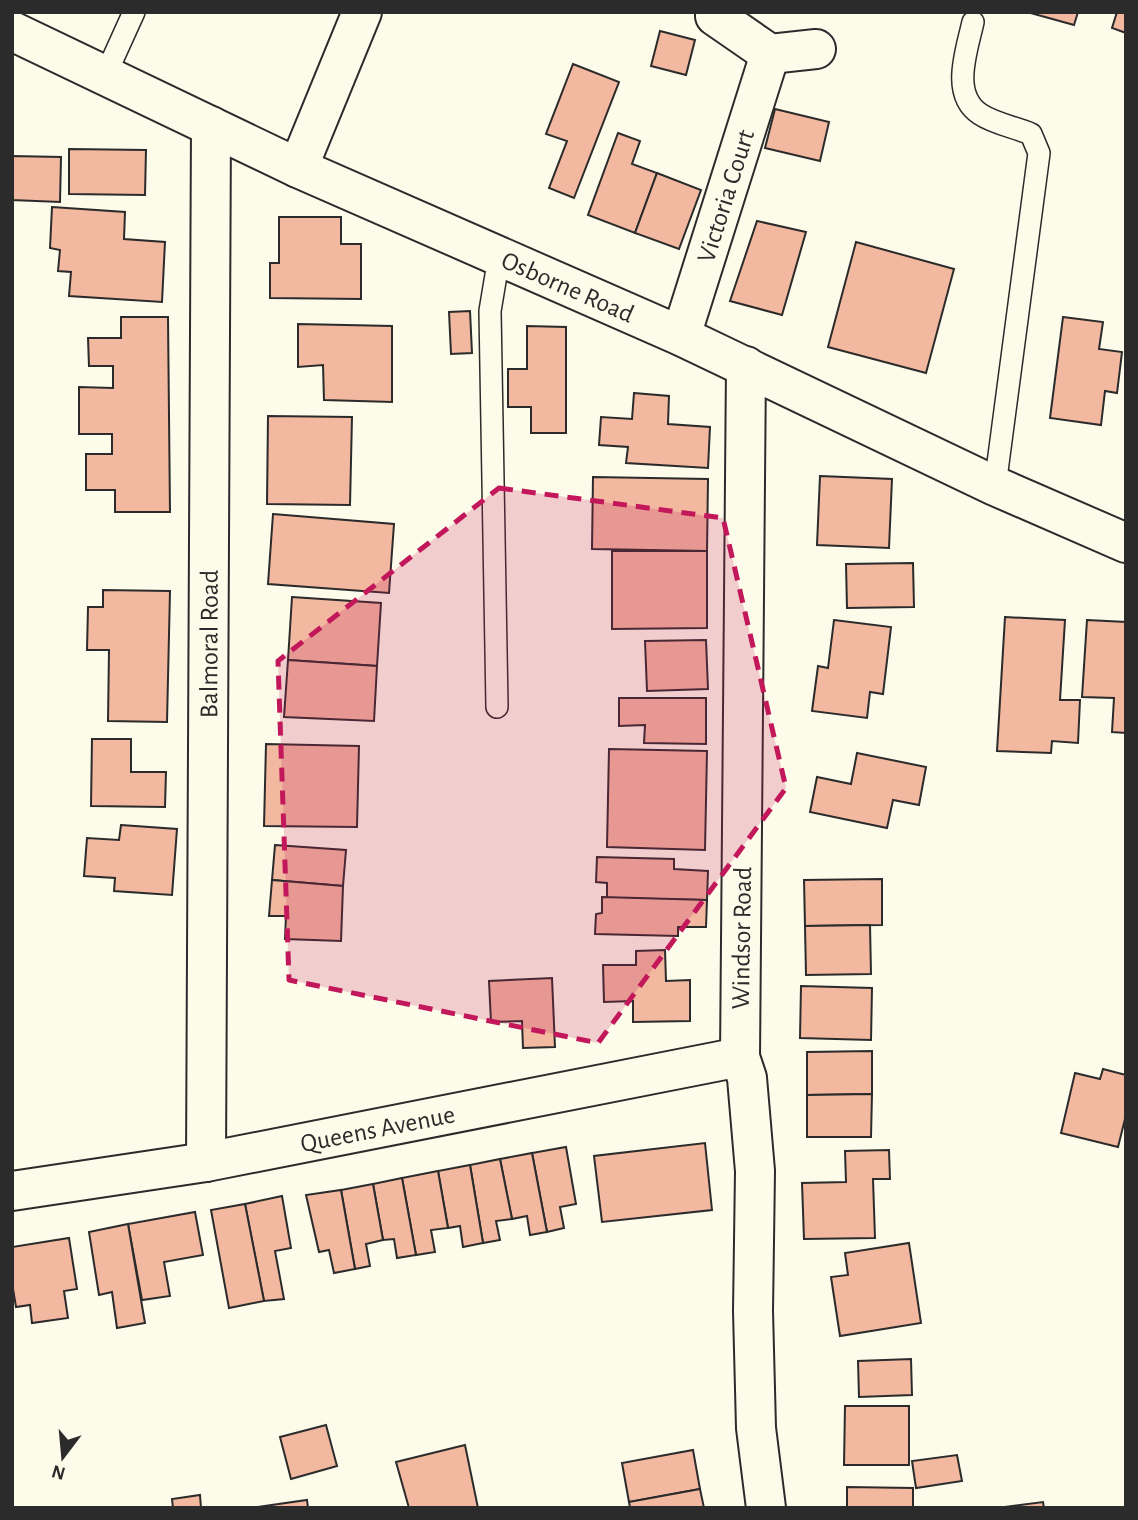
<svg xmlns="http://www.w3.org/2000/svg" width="1138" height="1520" font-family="'Alegreya Sans',sans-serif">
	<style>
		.building { fill: #f2b8a0; stroke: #2b2b2b; stroke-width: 2 }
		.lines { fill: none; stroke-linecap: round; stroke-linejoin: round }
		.lane-casing { stroke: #2b2b2b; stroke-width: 24 }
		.street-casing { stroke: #2b2b2b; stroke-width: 42 }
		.lane { stroke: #fdfbea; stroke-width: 21 }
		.street { stroke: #fdfbea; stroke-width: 38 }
		.marked { fill: #c2185b; fill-opacity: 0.2; stroke: #c2185b; stroke-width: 5; stroke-dasharray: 14 9; stroke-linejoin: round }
		.labels { text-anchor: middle; stroke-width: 5; stroke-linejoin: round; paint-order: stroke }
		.street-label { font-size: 26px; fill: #2b2b2b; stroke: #fdfbea }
	</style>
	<rect width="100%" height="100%" fill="#fdfbea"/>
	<g class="building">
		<path d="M1027 12H1078L1074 25Z"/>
		<path d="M1117 12H1126V33L1112 28Z"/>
		<path d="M660 31 695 40 686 75 651 66Z"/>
		<path d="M573 64 619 82 574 198 549 188 567 141 546 134Z"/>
		<path d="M775 109 829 122 820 161 765 148Z"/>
		<path d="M618 133 640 141 632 164 657 173 635 233 588 215Z"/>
		<path d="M69 149 146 150 145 195 69 194Z"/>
		<path d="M12 156 61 157 60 202 12 200Z"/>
		<path d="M657 173 701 190 679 249 635 233Z"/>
		<path d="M52 207 125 212 124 239 165 242 162 302 69 296 71 272 58 271 60 250 50 248Z"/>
		<path d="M279 217H341V244H361V299L270 298V263H279Z"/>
		<path d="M757 221 806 232 782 315 730 301Z"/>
		<path d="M856 242 954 269 926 373 828 347Z"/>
		<path d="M470 311 472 353 451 354 449 312Z"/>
		<path d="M121 317H168L170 512H115V490H86V454H112V434H79V387L113 388V366H89L88 338H121Z"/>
		<path d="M1063 317 1103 322 1099 349 1122 352 1117 393 1105 391 1101 425 1050 418Z"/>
		<path d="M298 324 392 326V402L324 400 323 365 298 367Z"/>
		<path d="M527 326 566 327V433H531V407H508V369H527Z"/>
		<path d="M634 393 669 396 668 424 710 427 708 468 626 463 628 447 599 445 601 417 632 419Z"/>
		<path d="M268 416 352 417 350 505 267 504Z"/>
		<path d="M820 476 892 479 889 548 817 545Z"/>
		<path d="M593 477 708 479 707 551 592 549Z"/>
		<path d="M273 514 394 524 389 593 268 584Z"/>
		<path d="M612 551H707V628L612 629Z"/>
		<path d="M913 563 914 607 847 608 846 564Z"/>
		<path d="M103 590 170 591 167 722 108 721 109 650H87L88 607H103Z"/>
		<path d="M292 597 381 603 377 666 288 660Z"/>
		<path d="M1005 617 1065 620 1060 700H1080L1078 743 1052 741 1051 753 997 751Z"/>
		<path d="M834 620 891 627 883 694 870 692 867 718 812 711 818 666 828 668Z"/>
		<path d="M1087 620 1126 622V733L1112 732 1114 698 1082 697Z"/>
		<path d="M706 640 708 689 647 691 645 641Z"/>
		<path d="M288 660 377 666 374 721 284 717Z"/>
		<path d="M619 698H706V744L644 743 645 725 619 726Z"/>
		<path d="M92 739H131V772H166L165 807 91 806Z"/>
		<path d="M266 744 359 746 357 827 264 826Z"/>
		<path d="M609 749 707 751 705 850 607 847Z"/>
		<path d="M857 753 926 767 919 805 893 800 887 828 810 812 817 777 851 784Z"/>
		<path d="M121 825 177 829 172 895 114 891 115 878 84 876 87 838 119 840Z"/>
		<path d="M275 845 346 850 343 886 272 880Z"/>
		<path d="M597 857 674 859V869L708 871 707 900 607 898V883L596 882Z"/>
		<path d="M882 879V925L805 926 804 880Z"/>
		<path d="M272 880 343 886 341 941 285 939 286 916H269Z"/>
		<path d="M602 897 707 900 706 927H678V936L595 934 596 914 602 913Z"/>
		<path d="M870 925 871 974 806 975 805 926Z"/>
		<path d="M665 950 666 981 690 980V1021L633 1022V1001L604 1002 603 965H636V951Z"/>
		<path d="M552 978 555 1047 523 1048 522 1021 491 1022 489 981Z"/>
		<path d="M801 986 872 988 871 1040 800 1038Z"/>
		<path d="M872 1051V1094L807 1095V1052Z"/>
		<path d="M1103 1069 1126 1075V1115L1118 1147 1061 1133 1075 1073 1100 1079Z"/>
		<path d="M872 1094 871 1137H807V1095Z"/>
		<path d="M705 1143 712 1210 602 1222 594 1156Z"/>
		<path d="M566 1147 576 1204 560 1207 564 1228 547 1232 532 1153Z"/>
		<path d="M889 1150 890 1179H873L875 1238 804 1239 802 1183 846 1182 845 1151Z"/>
		<path d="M532 1153 547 1232 530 1235 527 1216 512 1219 500 1159Z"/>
		<path d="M500 1159 512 1219 496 1221 500 1240 483 1243 470 1165Z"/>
		<path d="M470 1165 483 1243 463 1247 460 1226 448 1228 438 1171Z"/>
		<path d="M438 1171 448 1228 431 1230 435 1252 416 1255 402 1178Z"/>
		<path d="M402 1178 416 1255 397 1258 394 1239 383 1240 373 1184Z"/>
		<path d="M373 1184 383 1240 366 1244 370 1266 355 1269 341 1190Z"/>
		<path d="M341 1190 355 1269 334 1273 329 1250 319 1252 306 1195Z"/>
		<path d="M282 1196 291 1248 275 1251 284 1299 264 1301 245 1204Z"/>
		<path d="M245 1204 264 1301 229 1308 211 1210Z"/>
		<path d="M195 1212 203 1255 164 1262 170 1296 142 1300 128 1224Z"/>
		<path d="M128 1224 145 1323 117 1328 112 1292 99 1295 89 1232Z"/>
		<path d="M69 1238 77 1289 64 1291 68 1318 32 1323 30 1305 16 1307 12 1283V1247Z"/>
		<path d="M909 1243 921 1323 840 1336 831 1277 848 1275 845 1253Z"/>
		<path d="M911 1359 912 1395 859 1397 858 1361Z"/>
		<path d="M845 1406H909V1465H844Z"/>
		<path d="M326 1425 337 1466 291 1479 280 1437Z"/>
		<path d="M465 1445 478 1508H409L396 1462Z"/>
		<path d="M693 1450 700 1489 629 1502 622 1463Z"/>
		<path d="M957 1455 962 1481 916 1488 912 1461Z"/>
		<path d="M847 1487 913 1488V1508H847Z"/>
		<path d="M700 1489 704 1508H630L629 1502Z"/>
		<path d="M200 1495 201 1508H173L172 1499Z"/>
		<path d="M307 1500 308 1508H251Z"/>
		<path d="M1043 1502 1044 1508H997Z"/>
	</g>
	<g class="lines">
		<g class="lane-casing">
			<g id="lane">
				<path d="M973 22C967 50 950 94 980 114 995 124 1015 127 1031 134L1039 153 995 486"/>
				<path d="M105 76 134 12"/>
				<path d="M497 707 490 311 499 257"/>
			</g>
		</g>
		<g class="street-casing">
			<g id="street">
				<path d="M715 16 770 54 816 49"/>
				<path id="s1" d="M12 31 298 168 681 336 995 486 1126 543"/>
				<path d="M298 168 362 12"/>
				<path id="s2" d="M681 336 770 54"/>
				<path d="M746 366 740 1057 747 1078 755 1171 753 1311 756 1428 766 1508"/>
				<path id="s3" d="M206 1162 211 126"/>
				<path id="s4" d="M12 1191 206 1162 740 1057"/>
			</g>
		</g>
		<use href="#lane" class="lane"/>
		<use href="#street" class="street"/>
	</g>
	<path class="marked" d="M499 488 723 518 786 788 598 1043 289 980 278 661Z"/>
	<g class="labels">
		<g class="street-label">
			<text dy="9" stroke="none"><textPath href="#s2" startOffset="147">Victoria Court</textPath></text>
			<text dy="9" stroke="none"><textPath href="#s1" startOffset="612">Osborne Road</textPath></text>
			<text dy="9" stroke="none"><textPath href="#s3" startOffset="518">Balmoral Road</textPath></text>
			<text transform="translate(741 938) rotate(-89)" y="9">Windsor Road</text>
			<text dy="9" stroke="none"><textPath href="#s4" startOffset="371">Queens Avenue</textPath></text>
		</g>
	</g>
	<rect width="1138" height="1520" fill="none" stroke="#2b2b2b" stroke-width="28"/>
	<g transform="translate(63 1457) rotate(196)" stroke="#fdfbea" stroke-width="5" paint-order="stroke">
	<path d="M0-5L12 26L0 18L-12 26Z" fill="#2b2b2b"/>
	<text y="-10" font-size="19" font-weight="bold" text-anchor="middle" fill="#2b2b2b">N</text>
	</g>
</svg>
